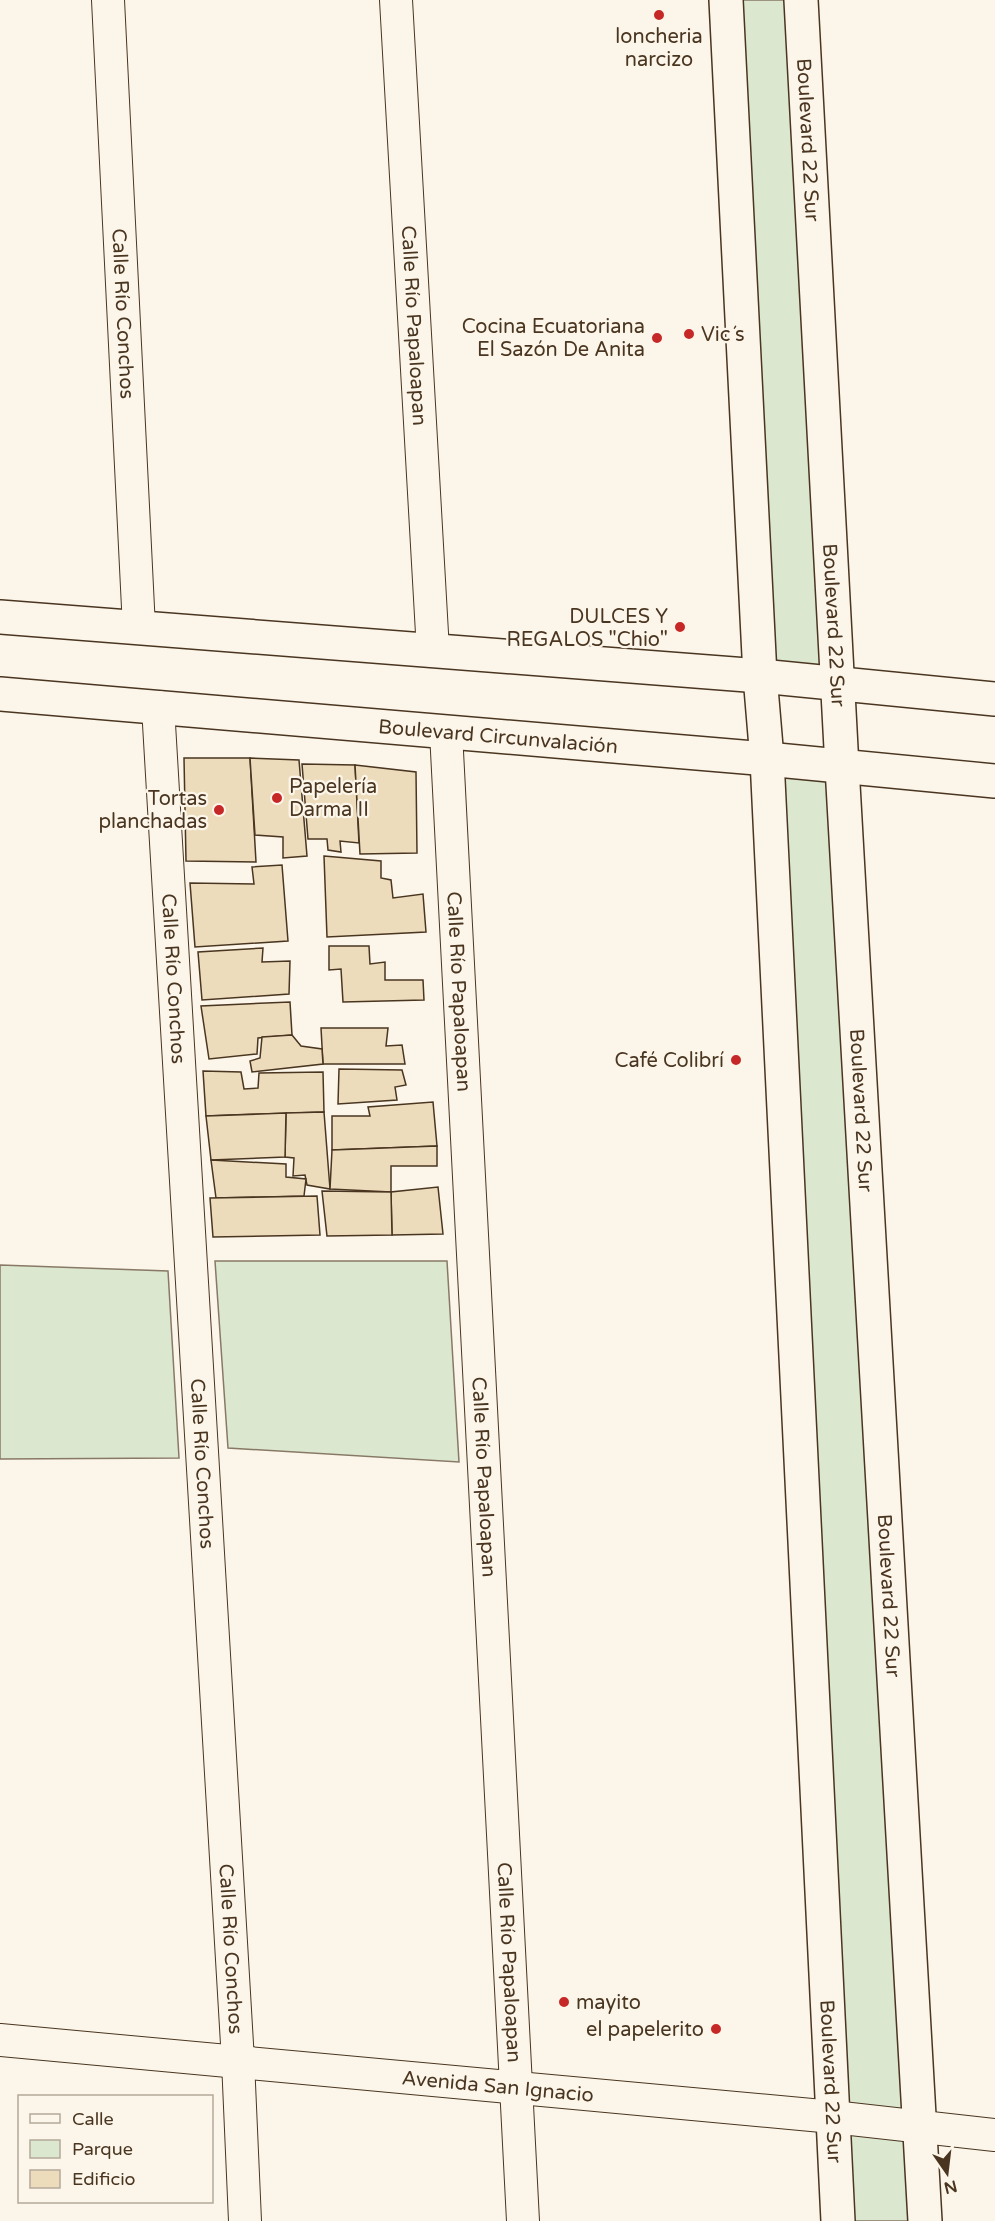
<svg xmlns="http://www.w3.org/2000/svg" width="995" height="2221" font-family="'Varela Round',sans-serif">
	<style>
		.green { fill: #dce7d0; stroke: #887966; stroke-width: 1.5 }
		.building { fill: #ecdcbc; stroke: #4a3520; stroke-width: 1.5 }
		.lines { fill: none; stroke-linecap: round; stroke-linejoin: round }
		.street-casing { stroke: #4a3520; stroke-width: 34 }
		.secondary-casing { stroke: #4a3520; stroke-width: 36 }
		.street { stroke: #fbf6e9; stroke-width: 32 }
		.secondary { stroke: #fbf6e9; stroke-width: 33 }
		.poi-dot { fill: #c62828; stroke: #fbf6e9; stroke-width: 2 }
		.labels { text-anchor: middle; stroke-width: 4.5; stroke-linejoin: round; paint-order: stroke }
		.poi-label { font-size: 20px; fill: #4a3520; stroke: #fbf6e9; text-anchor: end }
		.street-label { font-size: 20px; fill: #4a3520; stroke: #fbf6e9 }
	</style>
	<rect width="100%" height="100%" fill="#fbf6e9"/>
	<g class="green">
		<path d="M726 0H799L834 699 761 690Z"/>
		<path d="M764 755 838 763 925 2221H838Z"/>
		<path d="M215 1261H447L459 1462 228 1448Z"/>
		<path d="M0 1265 168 1271 179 1458 0 1459Z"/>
	</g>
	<g class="building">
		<path d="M184 758H250L256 862 186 861Z"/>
		<path d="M250 758 299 760 307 856 283 858V837L255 835Z"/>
		<path d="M302 764 355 765 359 843 340 841 341 852 328 850 327 839H308Z"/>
		<path d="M355 765 416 772 417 853 360 854Z"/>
		<path d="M324 856 381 861V878L391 880 393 898 423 894 426 932 327 937Z"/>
		<path d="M282 865 288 941 195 947 190 883 254 884 252 867Z"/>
		<path d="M329 946H369L370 964 385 962V980H423L424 1000 343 1002 341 969 329 970Z"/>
		<path d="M263 948 262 962 290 961 289 994 202 1000 198 952Z"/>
		<path d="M290 1002 292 1035 258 1038 257 1054 209 1059 201 1006Z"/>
		<path d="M321 1028H388L386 1046 402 1045 405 1064H323Z"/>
		<path d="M292 1035 301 1046 322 1049 323 1064 252 1072 250 1061 260 1058 262 1037Z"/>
		<path d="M339 1069 402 1070 406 1085 395 1087 397 1100 338 1104Z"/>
		<path d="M203 1071 241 1072 244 1089 258 1088 259 1073 323 1072 324 1112 206 1116Z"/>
		<path d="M433 1102 437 1146 332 1150V1116H370L368 1107Z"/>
		<path d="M324 1112 330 1189 307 1185 305 1175 293 1176 294 1158 285 1157 286 1113Z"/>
		<path d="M286 1113 285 1157 211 1160 206 1116Z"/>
		<path d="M437 1146V1166H391V1192L330 1189 332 1150Z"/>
		<path d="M211 1160 286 1164V1177L306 1179 304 1196 216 1198Z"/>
		<path d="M438 1187 443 1234 392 1235 391 1192Z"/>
		<path d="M322 1191 391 1192 392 1235 327 1236Z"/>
		<path d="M317 1196 320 1235 213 1237 210 1198Z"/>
	</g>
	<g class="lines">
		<g class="street-casing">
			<g id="street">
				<path id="s1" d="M108 0 139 628"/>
				<path id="s2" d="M396 0 433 651"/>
				<path id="s3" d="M158 707 238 2061 245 2221"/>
				<path id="s4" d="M446 732 523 2221"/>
				<path id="s5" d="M0 2040 833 2117 995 2135"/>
			</g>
		</g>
		<g class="secondary-casing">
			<g id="secondary">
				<path id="s6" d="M726 0 760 676 767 759 838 2221"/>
				<path id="s7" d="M801 0 842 767 925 2221"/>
				<path d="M0 617 760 676 995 699"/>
				<path id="s8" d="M0 694 767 759 995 781"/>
			</g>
		</g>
		<use href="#street" class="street"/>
		<use href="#secondary" class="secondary"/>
	</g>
	<g class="poi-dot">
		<circle cx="659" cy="15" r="6"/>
		<circle cx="689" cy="334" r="6"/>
		<circle cx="657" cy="338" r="6"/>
		<circle cx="680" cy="627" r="6"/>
		<circle cx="277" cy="798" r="6"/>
		<circle cx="219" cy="810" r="6"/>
		<circle cx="736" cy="1060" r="6"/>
		<circle cx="564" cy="2002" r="6"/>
		<circle cx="716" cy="2029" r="6"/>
	</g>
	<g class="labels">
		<g class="poi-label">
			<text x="659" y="43" text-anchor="middle">loncheria<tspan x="659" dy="23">narcizo</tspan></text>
			<text x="645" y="333">Cocina Ecuatoriana<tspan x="645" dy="23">El Sazón De Anita</tspan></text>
			<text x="701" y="341" text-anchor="start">Vic´s</text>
			<text x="668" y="623">DULCES Y<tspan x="668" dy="23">REGALOS "Chio"</tspan></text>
			<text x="289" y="793" text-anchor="start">Papelería<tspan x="289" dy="23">Darma II</tspan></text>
			<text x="207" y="805">Tortas<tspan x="207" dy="23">planchadas</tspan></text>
			<text x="724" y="1067">Café Colibrí</text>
			<text x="576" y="2009" text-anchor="start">mayito</text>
			<text x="704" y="2036">el papelerito</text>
		</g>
		<g class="street-label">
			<text dy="7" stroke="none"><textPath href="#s7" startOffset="140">Boulevard 22 Sur</textPath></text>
			<text dy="7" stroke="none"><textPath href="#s1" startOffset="314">Calle Río Conchos</textPath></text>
			<text dy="7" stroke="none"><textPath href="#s2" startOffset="326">Calle Río Papaloapan</textPath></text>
			<text dy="7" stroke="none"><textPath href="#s7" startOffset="626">Boulevard 22 Sur</textPath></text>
			<text dy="7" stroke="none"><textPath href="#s8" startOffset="500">Boulevard Circunvalación</textPath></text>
			<text dy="7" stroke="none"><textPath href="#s3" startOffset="272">Calle Río Conchos</textPath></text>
			<text dy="7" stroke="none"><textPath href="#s4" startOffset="260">Calle Río Papaloapan</textPath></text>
			<text dy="7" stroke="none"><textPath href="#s7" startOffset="1112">Boulevard 22 Sur</textPath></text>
			<text dy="7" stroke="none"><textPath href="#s3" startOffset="758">Calle Río Conchos</textPath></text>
			<text dy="7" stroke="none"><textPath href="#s4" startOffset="746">Calle Río Papaloapan</textPath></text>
			<text dy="7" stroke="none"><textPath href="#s7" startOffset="1598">Boulevard 22 Sur</textPath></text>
			<text dy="7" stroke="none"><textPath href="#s3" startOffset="1244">Calle Río Conchos</textPath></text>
			<text dy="7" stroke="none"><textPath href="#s4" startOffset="1232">Calle Río Papaloapan</textPath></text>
			<text dy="7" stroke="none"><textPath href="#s6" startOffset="2084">Boulevard 22 Sur</textPath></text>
			<text dy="7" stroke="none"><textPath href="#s5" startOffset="500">Avenida San Ignacio</textPath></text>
		</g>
	</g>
	<rect x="18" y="2095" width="195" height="108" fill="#fbf6e9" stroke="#b4a999" stroke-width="1.5"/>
	<rect x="30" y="2114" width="30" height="9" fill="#fbf6e9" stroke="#b4a999" stroke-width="1.5"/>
	<text x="72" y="2125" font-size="18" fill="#4a3520">Calle</text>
	<rect x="30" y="2140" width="30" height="18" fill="#dce7d0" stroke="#b4a999" stroke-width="1.5"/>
	<text x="72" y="2155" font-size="18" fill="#4a3520">Parque</text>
	<rect x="30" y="2170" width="30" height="18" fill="#ecdcbc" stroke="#b4a999" stroke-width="1.5"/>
	<text x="72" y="2185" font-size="18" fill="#4a3520">Edificio</text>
	<g transform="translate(947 2173) rotate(166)" stroke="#fbf6e9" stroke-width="4.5" paint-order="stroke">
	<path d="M0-4.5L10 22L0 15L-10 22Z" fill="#4a3520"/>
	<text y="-9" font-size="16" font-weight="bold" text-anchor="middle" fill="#4a3520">N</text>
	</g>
</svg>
